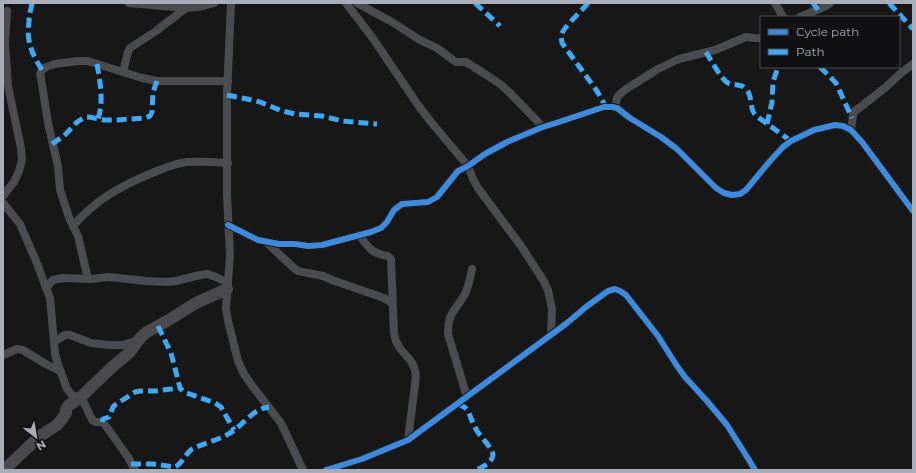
<svg xmlns="http://www.w3.org/2000/svg" width="916" height="473" font-family="Montserrat,sans-serif">
	<style>
		.lines { fill: none; stroke-linecap: round; stroke-linejoin: round }
		.street { stroke: #4b4c50; stroke-width: 8 }
		.secondary { stroke: #4a4a4e; stroke-width: 12 }
		.quiet { stroke: #3fa9f5; stroke-width: 5; stroke-dasharray: 10 5; stroke-linecap: butt }
		.cycleway-casing { stroke: #111113; stroke-width: 8 }
		.cycleway { stroke: #408adc; stroke-width: 6 }
	</style>
	<rect width="100%" height="100%" fill="#171717"/>
	<g class="lines">
		<g class="street">
			<path d="M129 3 186 8 199 7 214 3"/>
			<path d="M231 3 227 95V195L230 255 226 308 228 321 238 361 244 374 253 387 281 423 303 470"/>
			<path d="M346 3 372 37 418 105 431 122 468 166 473 179 478 188 521 246 543 280 548 290 552 309 551 334"/>
			<path d="M357 3 392 22 420 40 437 48 453 60 456 62H466L485 74 500 84 510 93 543 127"/>
			<path d="M775 3 783 17"/>
			<path d="M800 17 826 6 830 3"/>
			<path d="M123 72 128 52 130 48 156 31 186 8"/>
			<path d="M615 107 617 98 619 95 626 89 658 69 679 59 715 50 746 37C751 37 756 39 761 38"/>
			<path d="M851 130 853 115 854 112 886 87 901 73 913 64"/>
			<path d="M3 196 14 182 19 171 22 160 21 148 8 86 5 43 7 11"/>
			<path d="M3 203 20 224 36 261 50 298 55 354 58 364 67 389 71 394 79 399"/>
			<path d="M228 225 258 240 279 244H295L308 246 322 245 371 232 381 228 387 222 394 210 402 204 428 202 437 197 458 171 468 166 485 154 507 142 543 127 556 123 604 107H612L617 108 630 118 661 137 677 149 716 188 724 193 732 195 740 194 746 190 770 161 783 147 791 141 814 130 835 125 843 126 851 130 862 142 913 211"/>
			<path d="M73 226C95 200 121 186 152 173 163 169 175 163 187 162 201 161 214 162 228 163"/>
			<path d="M359 235C368 247 372 254 388 256L391 259 394 333C395 336 395 340 397 343 403 357 414 357 416 376L408 440"/>
			<path d="M266 242 294 268 298 271 323 276 332 280 384 298 392 303"/>
			<path d="M88 279 78 236 70 220 60 190 58 166 48 123 41 78 40 74 42 70 46 67 55 64 78 61H88L142 78 157 81H228"/>
			<path d="M46 288 53 280 63 278 91 279 109 277 146 281 167 282 176 281 200 275 208 274 216 277 228 283"/>
			<path d="M55 341 65 335H70L91 343 110 345H123L139 340"/>
			<path d="M3 355 17 349 23 350 44 363 60 371"/>
			<path d="M81 397 93 421 96 422H102L106 426 128 457 135 470"/>
			<path d="M467 397 448 334C448 311 455 312 465 294 469 286 470 278 472 269"/>
			<path d="M326 470 362 459 408 440 567 323 586 307 608 291 615 289 620 291 626 295 658 336 677 366 685 377 707 401 727 425 749 460 755 470"/>
		</g>
		<path class="secondary" d="M4 470 40 436 57 425 62 419 66 413V409L69 405 81 397 111 368 129 353 141 337 147 332 167 321 196 303 227 289"/>
		<g class="quiet">
			<path d="M32 3C31 9 29 15 29 22 26 41 32 54 42 70"/>
			<path d="M475 3 500 26"/>
			<path d="M588 3C582 11 562 28 561 36 561 38 562 41 562 43L597 91 606 107"/>
			<path d="M813 3 818 10"/>
			<path d="M889 3 913 29"/>
			<path d="M706 52C711 60 721 79 728 83 735 86 741 83 746 89 753 96 749 107 755 115L791 141"/>
			<path d="M97 64C100 82 104 101 98 119"/>
			<path d="M820 67 836 83 852 118"/>
			<path d="M227 95 247 99 260 102 282 111 295 114 322 116 342 121 377 124"/>
			<path d="M767 124 772 102 773 82 778 67"/>
			<path d="M52 144 64 136 77 122 85 117H89L104 120H115L145 118 150 116 152 112 153 92 157 81"/>
			<path d="M158 326 171 353 180 388 184 392 215 403 221 407 234 430"/>
			<path d="M458 404C462 406 466 407 468 411 471 417 472 423 476 429 479 436 493 448 493 455 492 463 482 467 477 470"/>
			<path d="M102 422 103 419 109 417 113 407 115 405 135 392 140 391H155L180 388"/>
			<path d="M131 464H153L175 467C183 463 185 454 192 449 204 443 219 440 230 433 244 425 252 409 269 407"/>
		</g>
		<g class="cycleway-casing">
			<g id="cycleway">
				<path d="M228 225 258 240 279 244H295L308 246 322 245 371 232 381 228 387 222 394 210 402 204 428 202 437 197 458 171 468 166 485 154 507 142 543 127 556 123 604 107H612L617 108 630 118 661 137 677 149 716 188 724 193 732 195 740 194 746 190 770 161 783 147 791 141 814 130 835 125 843 126 851 130 862 142 913 211"/>
				<path d="M326 470 362 459 408 440 567 323 586 307 608 291 615 289 620 291 626 295 658 336 677 366 685 377 707 401 727 425 749 460 755 470"/>
			</g>
		</g>
		<use href="#cycleway" class="cycleway"/>
	</g>
	<rect width="916" height="473" fill="none" stroke="#a8adb8" stroke-width="8"/>
	<rect x="760" y="16" width="140" height="52" fill="#111113" stroke="#4d4f55"/>
	<rect x="768" y="29" width="20" height="6" fill="#408adc" stroke="#4d4f55"/>
	<text x="796" y="36" font-size="12" fill="#a8adb8">Cycle path</text>
	<rect x="768" y="49" width="20" height="6" fill="#3fa9f5" stroke="#4d4f55"/>
	<text x="796" y="56" font-size="12" fill="#a8adb8">Path</text>
	<g transform="translate(36 437) rotate(149)" stroke="#111113" stroke-width="3" paint-order="stroke">
	<path d="M0-3L7 15L0 10L-7 15Z" fill="#a8adb8"/>
	<text y="-6" font-size="11" font-weight="bold" text-anchor="middle" fill="#a8adb8">N</text>
	</g>
</svg>
